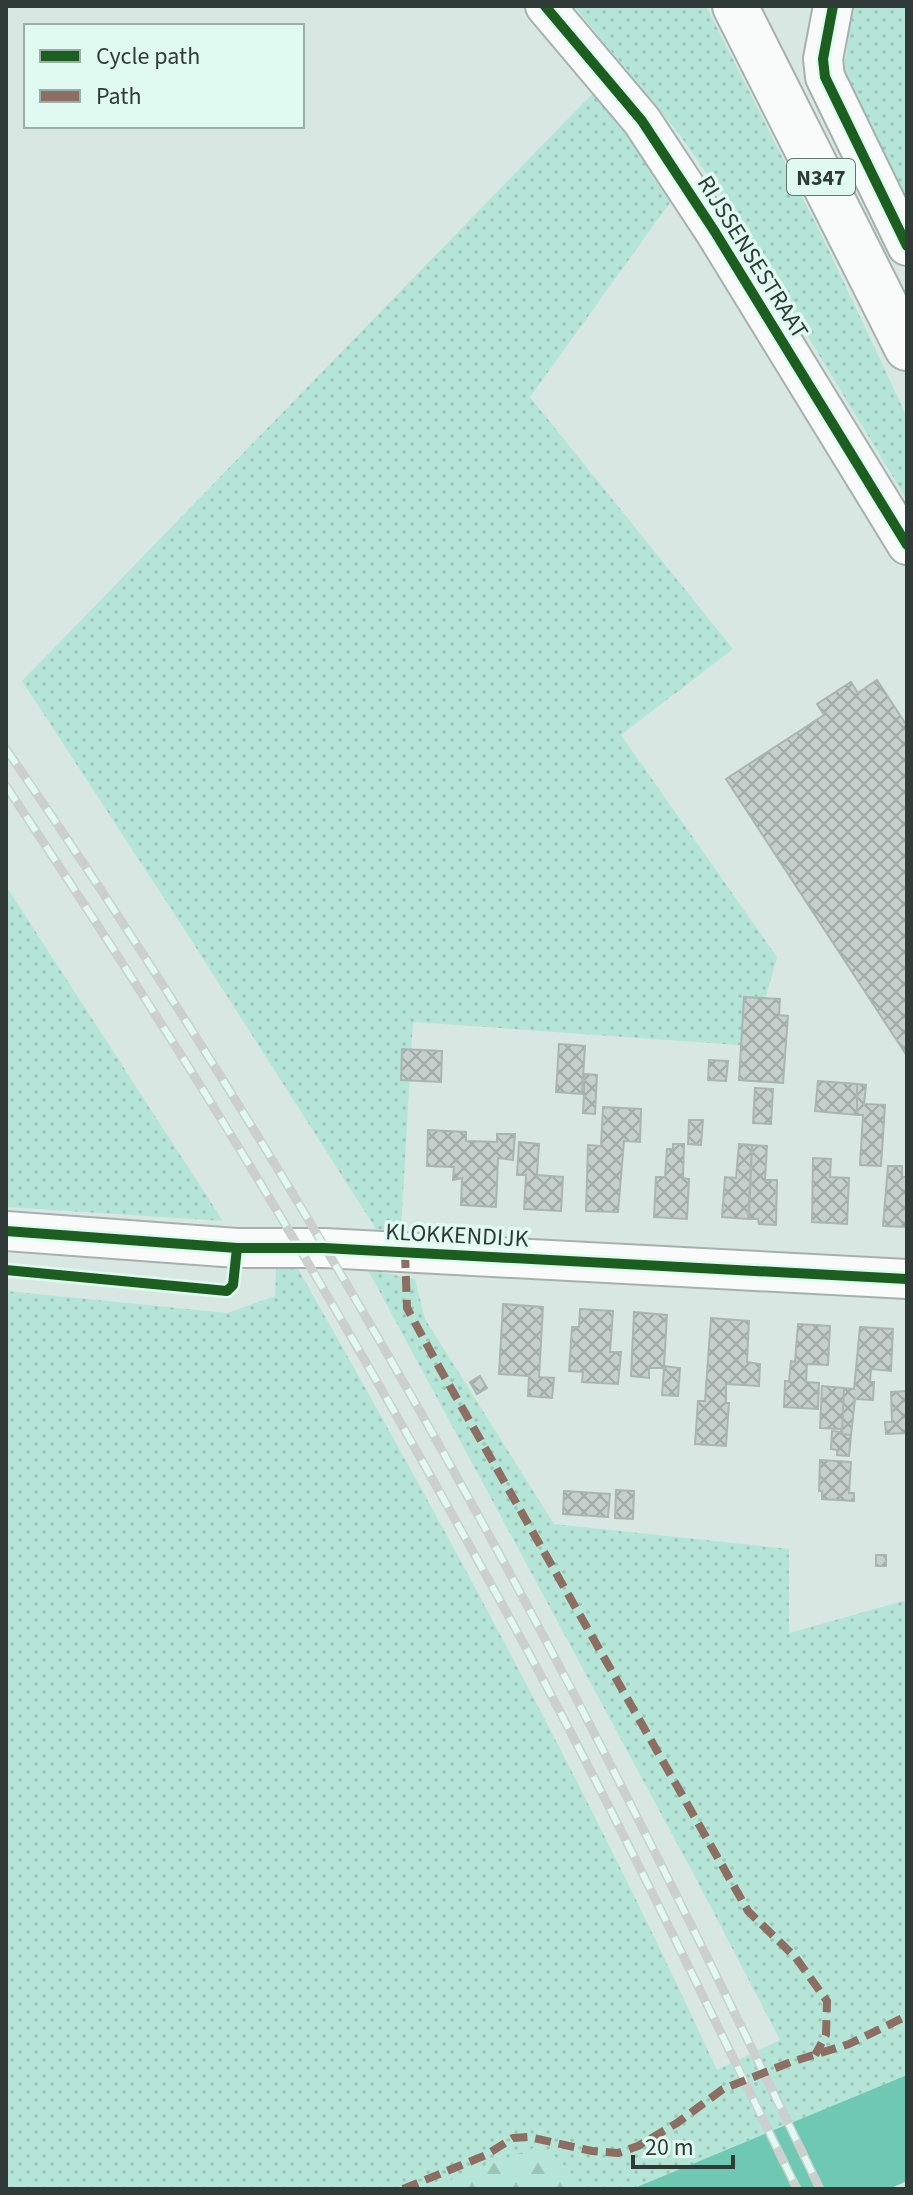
<svg xmlns="http://www.w3.org/2000/svg" width="913" height="2195" font-family="'Source Sans 3',sans-serif">
  <style>
    .grass { fill: url(#grass-dots) }
    .forest { fill: url(#forest-firs) }
    .water { fill: #6fc8b1 }
    .building { fill: url(#building-cross-hatch); stroke: #aab5b1; stroke-width: 2 }
    .lines { fill: none; stroke-linecap: round; stroke-linejoin: round }
    .street-casing { stroke: #a6b1ad; stroke-width: 42 }
    .primary-casing { stroke: #a6b1ad; stroke-width: 48 }
    .street { stroke: #f9fbfb; stroke-width: 38 }
    .primary { stroke: #f9fbfb; stroke-width: 44 }
    .rail-casing { stroke: #cbcfce; stroke-width: 9 }
    .rail { stroke: #e0faf1; stroke-width: 6; stroke-dasharray: 18; stroke-linecap: butt }
    .quiet { stroke: #8d6e63; stroke-width: 8; stroke-dasharray: 16 8; stroke-linecap: butt }
    .cycleway-casing { stroke: #e0faf1; stroke-width: 15 }
    .cycleway { stroke: #1b5e20; stroke-width: 10 }
    .labels { text-anchor: middle; stroke-width: 7; stroke-linejoin: round; paint-order: stroke }
    .shield { fill: #e0faf1; stroke: #65746f; stroke-width: 2 }
    .shield-label { font-size: 22px; font-weight: bold; fill: #303b37 }
    .street-label { font-size: 24px; fill: #303b37; stroke: #e0faf1 }
  </style>
  <defs>
    <pattern id="grass-dots" width="8" height="8" patternUnits="userSpaceOnUse" patternTransform="scale(2)"><rect width="8" height="8" fill="#b5e5d6"/><path d="M2 2h.1M6 6h.1" fill="none" stroke="#9cc5b8" stroke-width="1.8" stroke-linecap="round"/></pattern>
    <pattern id="forest-firs" width="22" height="20" patternUnits="userSpaceOnUse" patternTransform="scale(2)"><rect width="22" height="20" fill="#b5e5d6"/><path d="M5 1l3.5 6h-7zM16 11l3.5 6h-7z" fill="#9cc5b8"/></pattern>
    <pattern id="building-cross-hatch" width="8" height="8" patternUnits="userSpaceOnUse" patternTransform="scale(2)"><rect width="8" height="8" fill="#c5d0cd"/><path d="M0 0l8 8M0 8l8-8" fill="none" stroke="#a0aaa7"/></pattern>
  </defs>
  <rect width="100%" height="100%" fill="#d9e7e2"/>
  <path class="grass" d="M574,6H706L824,240L907,417V500L727,203L680,135Z
    M853,6H907V206L844,69Z
    M592,94L653,167L674,197L530,397L733,649L621,735L777,957L752,1046L413,1022L401,1230L376,1229L179,921L22,681Z
    M6,886L223,1221L6,1207Z
    M276,1268L298,1269C447,1530 591,1796 717,2070L780,2040L693,1873L368,1270L415,1279L425,1319L554,1524L789,1549V1633L907,1600V2075L632,2189H574L562,2162L427,2189H6V1291L228,1313L275,1296Z"/>
  <path class="forest" d="M541,2145L562,2162L574,2189H427Z"/>
  <path class="water" d="M907,2075V2181L889,2189H632Z"/>
  <path class="building" d="M877,680L907,726V1056L726,779L824,715L817,704L851,682L858,693Z
    M744,997L780,999L779,1015L788,1016L783,1083L739,1080Z
    M559,1044L585,1046L582,1094L556,1092Z
    M402,1049L442,1051L441,1082L401,1080Z
    M709,1060L728,1061L726,1081L708,1080Z
    M585,1074L597,1075L595,1114L583,1113Z
    M818,1081L857,1084V1115L815,1111Z
    M857,1084L866,1085L864,1104L885,1105L881,1166L860,1165L863,1115H857Z
    M755,1088L773,1089L771,1124L753,1123Z
    M603,1107L641,1109L640,1142L624,1141L618,1212L586,1211L588,1145L601,1146Z
    M689,1120H703L701,1145L688,1144Z
    M428,1130L466,1132V1141L497,1142V1134H515L513,1160L498,1158L496,1207L461,1205L462,1178L453,1180L454,1167L427,1166Z
    M519,1142L539,1144L537,1175L563,1177L561,1211L524,1209L526,1175H517Z
    M673,1144H684L683,1178L689,1179L687,1219L654,1217L656,1177H665L667,1149H673Z
    M739,1144L752,1145L748,1219L722,1217L725,1177L736,1178Z
    M752,1145L767,1146L765,1180H777L776,1225L759,1224L758,1219H749Z
    M813,1158L831,1159L830,1177L849,1178L847,1224L812,1222Z
    M888,1166H902V1177H907V1227L883,1226Z
    M503,1304L543,1307L539,1377L554,1378L552,1398L528,1396L529,1376L499,1374Z
    M580,1309L613,1311L610,1352H621L618,1384L582,1382L583,1372L569,1371L572,1327H579Z
    M634,1312L667,1315L664,1366L680,1368L678,1396L662,1395L664,1368H649V1378L631,1376Z
    M711,1318L749,1321L747,1362L760,1364L759,1386L726,1384V1403H729L726,1446L695,1444L698,1401H705Z
    M798,1324L830,1326L828,1365L807,1364L806,1382L819,1383L818,1409L784,1407L785,1381H789L791,1361L795,1362Z
    M860,1327L893,1329L891,1371L871,1369L870,1382H874L873,1400L855,1399L851,1435L842,1434L844,1388L854,1389Z
    M480,1376L487,1388L477,1394L470,1382Z
    M822,1386L844,1388L842,1434L851,1435L849,1456L837,1455V1450L831,1449L832,1431L841,1432V1429L820,1428Z
    M907,1391V1433L886,1434L885,1422H892L891,1392Z
    M820,1460L851,1462L849,1493H854V1501L822,1499V1491H819Z
    M616,1490L634,1491L633,1519L615,1518Z
    M564,1491L610,1494L608,1517L563,1514Z
    M876,1555H886V1566H876Z"/>
  <g class="lines">
    <g class="street-casing">
      <path id="street" d="M545,6L642,121L715,232L907,545
        M833,6L823,59L825,77L907,246
        M6,1231L237,1248H324L907,1279"/>
    </g>
    <g class="primary-casing">
      <path id="primary" d="M735,6L907,348"/>
    </g>
    <use href="#street" class="street"/>
    <use href="#primary" class="primary"/>
    <g class="rail-casing">
      <path id="rail" d="M6,749C196,1025 371,1314 529,1609C631,1800 726,1994 820,2189
        M6,786C81,899 155,1012 226,1127C331,1297 429,1471 525,1646C621,1824 708,2007 797,2189"/>
    </g>
    <use href="#rail" class="rail"/>
    <path class="quiet" d="M405,1252L407,1308L439,1367L748,1911L796,1958L827,2001L826,2035L815,2055
      M403,2189L486,2155L513,2138L529,2137L592,2151L618,2153L638,2146L677,2123L723,2089L791,2062L849,2044L907,2016"/>
    <g class="cycleway-casing">
      <path id="cycleway" d="M545,6L642,121L715,232L907,545
        M833,6L823,59L825,77L907,246
        M6,1231L237,1248H324L907,1279
        M6,1270L227,1291L233,1285L237,1248"/>
    </g>
    <use href="#cycleway" class="cycleway"/>
  </g>
  <g class="labels">
    <rect class="shield" x="787" y="159" width="68" height="36" rx="6"/>
    <g class="shield-label">
      <text x="821" y="185">N347</text>
    </g>
    <g class="street-label">
      <text transform="translate(753 257) rotate(58)" y="8">RIJSSENSESTRAAT</text>
      <text transform="translate(457 1235) rotate(3)" y="8">KLOKKENDIJK</text>
    </g>
  </g>
  <rect width="913" height="2195" fill="none" stroke="#303b37" stroke-width="16"/>
  <rect x="24" y="24" width="280" height="104" fill="#e0faf1" stroke="#9aaea7" stroke-width="2"/>
  <rect x="40" y="50" width="40" height="12" fill="#1b5e20" stroke="#9aaea7" stroke-width="2"/>
  <text x="96" y="64" font-size="24" fill="#303b37">Cycle path</text>
  <rect x="40" y="90" width="40" height="12" fill="#8d6e63" stroke="#9aaea7" stroke-width="2"/>
  <text x="96" y="104" font-size="24" fill="#303b37">Path</text>
  <path d="M633 2155v12h100v-12" fill="none" stroke="#303b37" stroke-width="4"/>
  <text x="645" y="2155" font-size="24" fill="#303b37" stroke="#e0faf1" stroke-width="6" paint-order="stroke">20 m</text>
</svg>
